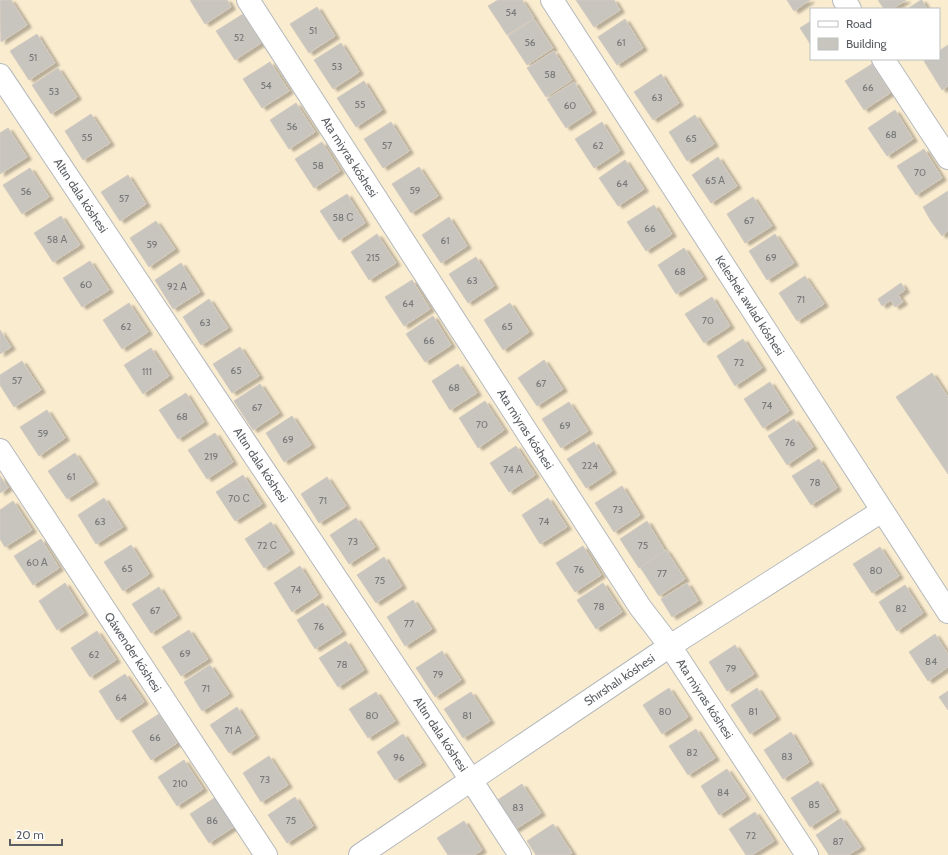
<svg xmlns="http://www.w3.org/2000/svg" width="948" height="855" font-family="Cabin,sans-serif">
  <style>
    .sand { fill: #faeccf; fill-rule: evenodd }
    .building { fill: #c8c4be; stroke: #d2cac0; filter: url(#shadow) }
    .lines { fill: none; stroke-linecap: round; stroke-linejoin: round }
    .minor-casing { stroke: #b4b8bc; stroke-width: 24 }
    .minor { stroke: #fff; stroke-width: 22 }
    .labels { text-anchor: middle; stroke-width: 4; stroke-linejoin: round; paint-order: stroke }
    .number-label { font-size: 10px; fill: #767879 }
    .street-label { font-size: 12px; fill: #5a5e62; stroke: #fff }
  </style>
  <defs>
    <filter id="shadow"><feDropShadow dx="4.5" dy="2.5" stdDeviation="1" flood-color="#0004"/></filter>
  </defs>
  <rect width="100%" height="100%" fill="#ede9e1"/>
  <path class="sand" d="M0,0H948V855H0ZM811,9H939V59H811Z"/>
  <path class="building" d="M2,0H11L27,25L1,42L0,1Z
    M190,0H227L231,7L205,24Z
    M498,0H522L534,18L507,35L488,6Z
    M576,0H614L620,10L594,27Z
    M787,0H810L794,11Z
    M878,0H906L892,9H884Z
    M922,0L927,9H907L921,0Z
    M317,7L335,36L309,53L290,24Z
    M243,14L261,43L235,60L216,31Z
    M534,19L553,48L527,65L508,36Z
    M625,19L643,48L617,65L598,37Z
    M811,21V45L800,28Z
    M37,34L55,63L29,80L10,51Z
    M341,43L359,72L333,89L314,60Z
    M948,45V86L942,90L924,61L927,59H939V51Z
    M554,51L572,80L546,97L527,68Z
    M270,62L289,91L262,108L243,79Z
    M872,64L890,93L864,110L845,81Z
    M58,68L77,97L51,114L32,85Z
    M661,74L679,103L653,120L634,92Z
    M364,81L382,110L356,127L337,98Z
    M574,82L592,111L566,128L547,99Z
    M296,103L315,132L289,149L270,120Z
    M895,110L913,139L887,156L868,128Z
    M91,114L110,143L83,160L65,131Z
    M695,115L714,144L687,161L669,132Z
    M391,122L409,151L383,168L364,139Z
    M602,122L620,151L594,168L575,139Z
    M8,128L27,157L0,174V133Z
    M322,142L340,171L314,188L295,159Z
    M924,149L942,178L916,195L897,166Z
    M718,157L737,186L711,203L692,175Z
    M625,160L644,189L618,206L599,178Z
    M419,167L438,196L411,213L392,184Z
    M30,168L49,197L22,214L3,185Z
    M128,175L146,204L120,221L101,192Z
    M948,191V231L942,236L931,221L923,207Z
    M347,194L365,223L339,240L320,211Z
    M753,197L772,226L745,243L727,214Z
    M654,205L672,234L646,251L627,222Z
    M61,216L80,245L53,262L34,233Z
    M449,217L467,246L441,263L422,235Z
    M156,221L175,249L149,267L130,238Z
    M377,234L396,263L369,280L351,252Z
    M775,234L794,263L767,280L749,251Z
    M684,248L703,277L676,294L658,265Z
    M476,257L494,286L468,303L449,274Z
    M90,261L109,290L82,307L63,278Z
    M181,263L200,292L173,309L155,280Z
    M805,276L824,304L797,321L779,293Z
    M412,280L430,309L404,326L385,297Z
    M901,283L905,290L898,295L903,302L895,307L891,300L882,306L878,299Z
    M712,297L730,326L704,343L685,314Z
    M209,299L228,328L201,345L183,317Z
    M129,303L148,332L122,349L103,320Z
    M510,303L529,332L503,350L484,320Z
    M433,316L451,345L425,362L406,334Z
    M0,330L11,347L0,354Z
    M743,339L762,368L735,386L717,356Z
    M240,347L259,376L232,393L213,364Z
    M151,348L169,376L143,394L124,365Z
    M544,360L563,389L537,406L518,378Z
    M22,361L41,390L14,407L0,385V375Z
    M458,364L477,393L450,410L432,381Z
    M932,373L948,397V474L896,397Z
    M770,382L789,411L763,428L744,399Z
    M260,384L279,413L253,430L234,401Z
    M186,393L204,422L178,439L159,410Z
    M485,401L504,430L478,448L459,418Z
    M569,402L588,431L561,448L542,419Z
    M47,410L65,438L39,456L20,427Z
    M292,416L311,445L284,462L266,433Z
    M794,419L813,447L787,465L768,436Z
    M215,433L233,462L207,479L188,450Z
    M594,442L612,471L586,488L567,459Z
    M516,446L535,475L509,492L490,463Z
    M75,453L94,482L67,499L48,471Z
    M819,459L837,488L811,505L792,476Z
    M243,475L262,504L235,521L216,492Z
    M0,476L8,488L0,493Z
    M327,477L346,506L319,523L301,494Z
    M622,486L640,515L614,532L595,503Z
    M104,498L123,527L96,544L78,515Z
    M548,498L567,527L540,544L522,515Z
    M13,501L32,530L5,547L0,539V510Z
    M356,518L375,547L349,564L330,535Z
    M647,521L665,551L639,568L620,539Z
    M271,522L290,551L264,568L245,539Z
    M41,539L59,568L33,585L14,556Z
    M131,545L149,574L123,591L104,562Z
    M583,546L601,575L575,592L556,563Z
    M880,547L899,576L872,593L853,564Z
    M666,550L685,579L659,596L640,567Z
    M384,557L402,586L376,603L357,575Z
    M300,566L318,595L292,612L274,583Z
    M65,583L84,613L57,630L39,601Z
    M603,583L622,612L596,629L577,600Z
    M687,583L698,601L672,617L661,599Z
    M905,585L923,613L897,631L879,602Z
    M159,587L177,616L151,633L132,604Z
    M413,600L432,629L405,646L387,617Z
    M323,603L342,632L315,649L297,620Z
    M189,630L208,659L181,676L162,647Z
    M97,631L116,660L90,677L71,648Z
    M935,634L948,654V667L928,681L909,652Z
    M346,641L364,670L338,687L319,658Z
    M735,645L754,674L727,691L709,662Z
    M442,651L461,680L435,697L416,668Z
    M210,665L229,694L202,711L184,682Z
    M125,674L144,702L117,720L99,691Z
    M669,688L688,717L662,734L643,705Z
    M757,688L776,717L750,734L731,705Z
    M948,691V710L939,697Z
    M376,692L395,721L368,738L349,709Z
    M471,692L490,721L463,738L444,709Z
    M237,707L255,736L229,753L210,725Z
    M159,714L177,743L151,760L132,731Z
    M696,729L715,758L688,775L669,746Z
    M791,732L809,762L783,779L764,750Z
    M403,734L422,763L395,780L377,752Z
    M269,756L288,785L261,802L243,773Z
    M184,760L203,789L177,806L158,777Z
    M727,769L746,797L719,815L701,786Z
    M818,781L836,810L810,827L791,798Z
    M522,784L541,813L514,830L496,801Z
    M216,797L235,826L209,843L190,814Z
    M295,797L313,826L287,843L268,815Z
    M755,812L774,841L752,855H746L729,829Z
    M841,818L861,847L848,855H829L816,835Z
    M464,821L482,850L474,855H448L437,838Z
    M553,824L572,853L568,855H536L527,841Z"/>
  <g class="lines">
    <g class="minor-casing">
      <g id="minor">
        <path id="s1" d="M248,0L640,607L670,646L807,855"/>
        <path id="s2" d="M552,0L948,612"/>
        <path d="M844,0L850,9"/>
        <path d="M883,59L948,158"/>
        <path id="s3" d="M0,75L471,780L520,855"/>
        <path id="s4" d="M0,450L266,855"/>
        <path id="s5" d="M360,855L670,646L882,511"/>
      </g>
    </g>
    <use href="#minor" class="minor"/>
  </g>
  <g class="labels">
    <g class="number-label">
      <text x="511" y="16">54</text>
      <text x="313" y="34">51</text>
      <text x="239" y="41">52</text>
      <text x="530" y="46">56</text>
      <text x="621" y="46">61</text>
      <text x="33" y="61">51</text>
      <text x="337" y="70">53</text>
      <text x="550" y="78">58</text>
      <text x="266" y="89">54</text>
      <text x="868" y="91">66</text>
      <text x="54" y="95">53</text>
      <text x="657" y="101">63</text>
      <text x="360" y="108">55</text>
      <text x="570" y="109">60</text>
      <text x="292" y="130">56</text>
      <text x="891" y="138">68</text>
      <text x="87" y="141">55</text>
      <text x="691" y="142">65</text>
      <text x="387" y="149">57</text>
      <text x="598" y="149">62</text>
      <text x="318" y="169">58</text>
      <text x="920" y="176">70</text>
      <text x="715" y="184">65 А</text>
      <text x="622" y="187">64</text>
      <text x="415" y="194">59</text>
      <text x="26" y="195">56</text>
      <text x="124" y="202">57</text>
      <text x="343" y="221">58 С</text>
      <text x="749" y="224">67</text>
      <text x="650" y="232">66</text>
      <text x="57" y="243">58 А</text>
      <text x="445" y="244">61</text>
      <text x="152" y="248">59</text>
      <text x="373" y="261">215</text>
      <text x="771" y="261">69</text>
      <text x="680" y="275">68</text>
      <text x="472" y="284">63</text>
      <text x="86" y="288">60</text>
      <text x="177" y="290">92 А</text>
      <text x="801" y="303">71</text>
      <text x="408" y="307">64</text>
      <text x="708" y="324">70</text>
      <text x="205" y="326">63</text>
      <text x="126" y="330">62</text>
      <text x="507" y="330">65</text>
      <text x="429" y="344">66</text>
      <text x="739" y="366">72</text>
      <text x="236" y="374">65</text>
      <text x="147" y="375">111</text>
      <text x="17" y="384">57</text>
      <text x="541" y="387">67</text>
      <text x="454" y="391">68</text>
      <text x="767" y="409">74</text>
      <text x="257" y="411">67</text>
      <text x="182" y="420">68</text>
      <text x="482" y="428">70</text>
      <text x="565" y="429">69</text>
      <text x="43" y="437">59</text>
      <text x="288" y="443">69</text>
      <text x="790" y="446">76</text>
      <text x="211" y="460">219</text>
      <text x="590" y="469">224</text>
      <text x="513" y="473">74 А</text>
      <text x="71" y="480">61</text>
      <text x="815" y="486">78</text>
      <text x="239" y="502">70 С</text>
      <text x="323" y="504">71</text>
      <text x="618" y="513">73</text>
      <text x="100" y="525">63</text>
      <text x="544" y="525">74</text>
      <text x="353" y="545">73</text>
      <text x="267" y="549">72 С</text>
      <text x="643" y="549">75</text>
      <text x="37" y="566">60 А</text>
      <text x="127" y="572">65</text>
      <text x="579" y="573">76</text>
      <text x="876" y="574">80</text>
      <text x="662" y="577">77</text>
      <text x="380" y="584">75</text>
      <text x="296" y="593">74</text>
      <text x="599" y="610">78</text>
      <text x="901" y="612">82</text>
      <text x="155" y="614">67</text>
      <text x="409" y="627">77</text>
      <text x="319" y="630">76</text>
      <text x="185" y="657">69</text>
      <text x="94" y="658">62</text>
      <text x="931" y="665">84</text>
      <text x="342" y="668">78</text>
      <text x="731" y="672">79</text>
      <text x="438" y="678">79</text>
      <text x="206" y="692">71</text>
      <text x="121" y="701">64</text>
      <text x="665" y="715">80</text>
      <text x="753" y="715">81</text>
      <text x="372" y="719">80</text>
      <text x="467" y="719">81</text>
      <text x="233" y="734">71 А</text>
      <text x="155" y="741">66</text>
      <text x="692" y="756">82</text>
      <text x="787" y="760">83</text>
      <text x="399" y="761">96</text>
      <text x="265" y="783">73</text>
      <text x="180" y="787">210</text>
      <text x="723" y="796">84</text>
      <text x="814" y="808">85</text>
      <text x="518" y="811">83</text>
      <text x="212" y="824">86</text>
      <text x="291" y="824">75</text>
      <text x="751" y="839">72</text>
      <text x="838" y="845">87</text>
    </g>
    <g class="street-label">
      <text dy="4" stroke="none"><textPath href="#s1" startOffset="187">Ata miyras kóshesi</textPath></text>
      <text dy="4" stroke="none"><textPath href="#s3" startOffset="145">Altın dala kóshesi</textPath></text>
      <text dy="4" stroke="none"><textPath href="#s2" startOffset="364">Keleshek awlad kóshesi</textPath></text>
      <text dy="4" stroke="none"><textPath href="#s1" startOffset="511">Ata miyras kóshesi</textPath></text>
      <text dy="4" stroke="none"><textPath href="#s3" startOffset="469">Altın dala kóshesi</textPath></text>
      <text dy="4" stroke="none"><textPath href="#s4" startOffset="242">Qáwender kóshesi</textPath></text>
      <text dy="4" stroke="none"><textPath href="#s5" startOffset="313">Shırshalı kóshesi</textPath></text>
      <text dy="4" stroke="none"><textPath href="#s1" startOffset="835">Ata miyras kóshesi</textPath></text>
      <text dy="4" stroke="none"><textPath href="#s3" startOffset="793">Altın dala kóshesi</textPath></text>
    </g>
  </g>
  <rect x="810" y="8" width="130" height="52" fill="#ffffff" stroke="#bdbfc0"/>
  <rect x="818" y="21" width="20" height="6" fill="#ffffff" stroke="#bdbfc0"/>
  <text x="846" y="28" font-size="12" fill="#5a5e62">Road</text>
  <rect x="818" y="38" width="20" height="12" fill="#c8c4be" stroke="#bdbfc0"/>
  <text x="846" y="48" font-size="12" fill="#5a5e62">Building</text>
  <path d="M10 839v6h52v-6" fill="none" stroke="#5a5e62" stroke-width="2"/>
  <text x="16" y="839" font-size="12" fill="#5a5e62" stroke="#ffffff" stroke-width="3" paint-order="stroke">20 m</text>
</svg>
